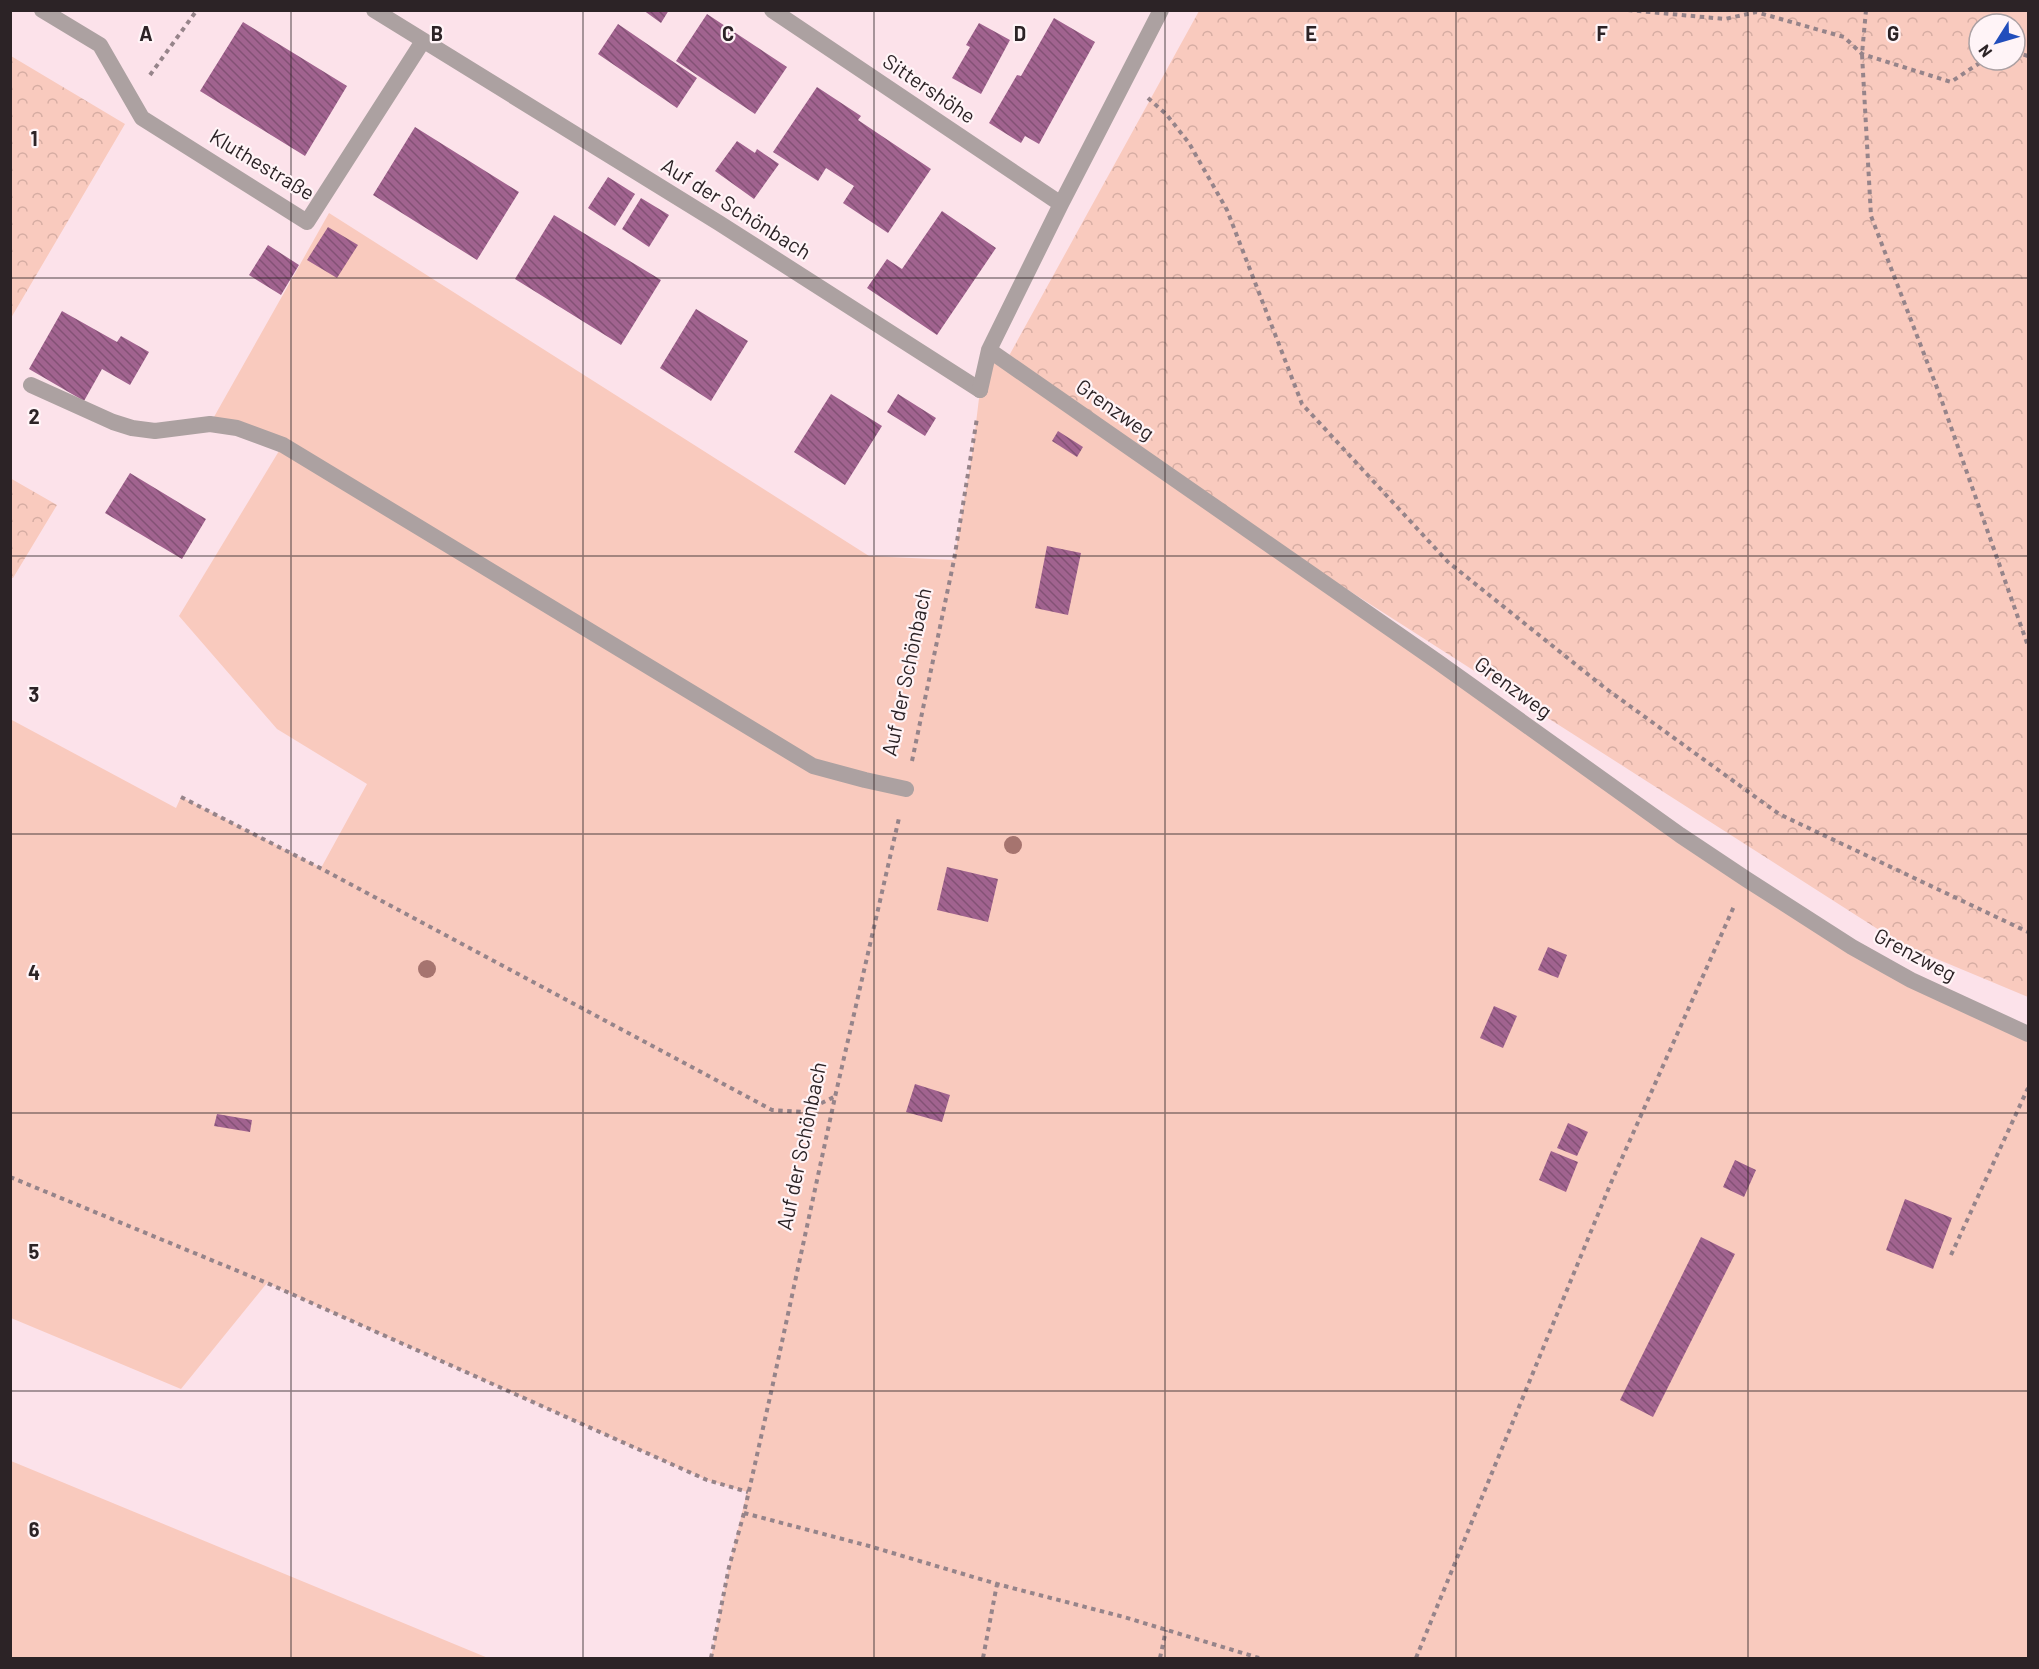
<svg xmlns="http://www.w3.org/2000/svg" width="2039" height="1669" font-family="Barlow,sans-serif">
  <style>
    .green { fill: #f9cabe }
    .forest { fill: url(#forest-crowns); fill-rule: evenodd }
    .building { fill: url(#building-back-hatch) }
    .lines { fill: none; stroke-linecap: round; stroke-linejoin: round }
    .path { stroke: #96848a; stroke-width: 4; stroke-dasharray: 4.5 4.5; stroke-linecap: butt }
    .service { stroke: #aca1a1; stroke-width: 16 }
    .minor { stroke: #aca1a1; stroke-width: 16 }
    .tree { fill: #a6746f }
    .grid { fill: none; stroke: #2c2326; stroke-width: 1.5; stroke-opacity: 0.55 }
    .labels { text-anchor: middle; stroke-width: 4.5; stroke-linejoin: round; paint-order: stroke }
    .street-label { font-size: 21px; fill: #2c2326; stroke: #fff4f7 }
    .grid-label { font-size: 20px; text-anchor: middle; font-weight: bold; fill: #2c2326; stroke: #fff4f7; stroke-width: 4.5; stroke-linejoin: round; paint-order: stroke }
  </style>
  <defs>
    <pattern id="forest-crowns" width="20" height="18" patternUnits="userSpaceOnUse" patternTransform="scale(1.5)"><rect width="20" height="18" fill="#f9cabe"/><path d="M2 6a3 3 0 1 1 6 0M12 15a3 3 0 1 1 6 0" fill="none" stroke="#d6ada3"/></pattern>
    <pattern id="building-back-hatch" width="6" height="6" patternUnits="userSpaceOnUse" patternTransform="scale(1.5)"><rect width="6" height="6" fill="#a1638f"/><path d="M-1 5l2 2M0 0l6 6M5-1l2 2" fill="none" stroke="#835175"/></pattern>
  </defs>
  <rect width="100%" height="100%" fill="#fce2ea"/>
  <path class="green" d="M329,213L869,556L954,560L973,448L980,390L989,350L1796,910L2028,1034V1658H711L729,1567L747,1492L707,1480L267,1283L181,1389L11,1318L10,719L176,808L181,797L321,868L367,784L277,729L179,616L282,446L210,424Z
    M11,1461L488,1658H11Z"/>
  <path class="forest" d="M1199,11H2028V997L1901,944L1173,478L1005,363ZM1979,24H2015V60H1979Z
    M11,56L125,124L11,318Z
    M10,478L57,505L13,578L10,577Z"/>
  <path class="building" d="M643,10H669L661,23Z
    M707,14L787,67L755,114L676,61Z
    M1054,18L1095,42L1039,144L1025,136L1021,143L989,123L1017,75L1021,76Z
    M243,22L347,86L305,156L200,91Z
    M979,23L1010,40L981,94L952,78L970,47L966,45Z
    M618,24L697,78L677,108L598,54Z
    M817,87L861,116L858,120L931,169L888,233L843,203L854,186L826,168L818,181L773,152Z
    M415,127L519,192L477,260L373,195Z
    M737,141L755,153L757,149L779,164L754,199L715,171Z
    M608,177L635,194L615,226L588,208Z
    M641,198L669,215L649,247L622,229Z
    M942,211L996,248L937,335L867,288L887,259L902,269Z
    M554,215L661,280L621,345L515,279Z
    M328,227L358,245L337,278L307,260Z
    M268,245L299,265L281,295L249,275Z
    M696,309L748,341L711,401L660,368Z
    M62,311L117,342L121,336L149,352L130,385L102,369L84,401L29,369Z
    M831,394L882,426L845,485L794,452Z
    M898,394L936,418L925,436L887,412Z
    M1058,431L1083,447L1077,457L1052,441Z
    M130,473L206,519L182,559L105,513Z
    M1047,546L1081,553L1068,615L1035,608Z
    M947,867L998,879L988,922L937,910Z
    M1548,947L1567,955L1558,978L1538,970Z
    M1494,1006L1517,1016L1503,1048L1480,1038Z
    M915,1084L950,1095L942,1122L906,1112Z
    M217,1114L252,1120L250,1132L214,1126Z
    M1568,1123L1588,1132L1577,1156L1557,1148Z
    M1551,1151L1578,1162L1566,1192L1539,1180Z
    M1735,1160L1756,1170L1744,1197L1723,1187Z
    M1905,1199L1952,1218L1933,1269L1886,1250Z
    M1701,1237L1735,1254L1653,1417L1620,1400Z"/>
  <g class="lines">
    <path class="path" d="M1628,10L1725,19L1756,12L1844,37L1862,54L1951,82L1984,60
      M1866,10L1862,54L1871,216L1939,393L2028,646
      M2015,52L2028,56
      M150,75L197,10
      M1148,98L1166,114L1189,143L1227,210L1302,404L1448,562L1605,688L1779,814L2028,932
      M912,761L954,560L977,418
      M181,797L322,869L772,1110L803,1112L834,1097
      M10,1177L267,1283L707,1480L748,1492
      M1951,1255L2028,1088
      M744,1513L869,1546L997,1584L1124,1617L1259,1658
      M711,1658L729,1567L744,1513L772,1388L835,1097L899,818
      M983,1658L997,1584
      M1160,1658L1166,1630
      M1416,1658L1610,1185L1735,904"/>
    <path class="service" d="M42,10L100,45L142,118L307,222L423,41
      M374,10L719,223L980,390
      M31,385L113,422L132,428L155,431L210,424L237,428L283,445L813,766L865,780L906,789"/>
    <path class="minor" d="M772,10L1061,204
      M989,350L1438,662L1680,835L1746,879L1852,947L1911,980L2028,1034
      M980,390L989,350L1061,204L1161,10"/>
  </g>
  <g class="tree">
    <circle cx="1013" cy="845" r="9"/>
    <circle cx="427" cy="969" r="9"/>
  </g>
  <path class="grid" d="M291,10V1658M583,10V1658M874,10V1658M1165,10V1658M1456,10V1658M1748,10V1658M10,278H2028M10,556H2028M10,834H2028M10,1113H2028M10,1391H2028"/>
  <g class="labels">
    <g class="street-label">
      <text transform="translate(929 89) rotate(34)" y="7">Sittershöhe</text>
      <text transform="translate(262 165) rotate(31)" y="7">Kluthestraße</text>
      <text transform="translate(736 209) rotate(32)" y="7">Auf der Schönbach</text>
      <text transform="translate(1115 410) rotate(35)" y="7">Grenzweg</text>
      <text transform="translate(907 672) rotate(-78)" y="7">Auf der Schönbach</text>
      <text transform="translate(1513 688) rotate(36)" y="7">Grenzweg</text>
      <text transform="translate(1915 955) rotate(28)" y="7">Grenzweg</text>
      <text transform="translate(802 1146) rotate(-78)" y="7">Auf der Schönbach</text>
    </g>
  </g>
  <g class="grid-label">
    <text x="146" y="41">A</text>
    <text x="437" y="41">B</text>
    <text x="728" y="41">C</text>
    <text x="1020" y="41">D</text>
    <text x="1311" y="41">E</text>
    <text x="1602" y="41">F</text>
    <text x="1893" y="41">G</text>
    <text x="34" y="146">1</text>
    <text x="34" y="424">2</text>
    <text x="34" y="702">3</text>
    <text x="34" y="980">4</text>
    <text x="34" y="1259">5</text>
    <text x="34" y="1537">6</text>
  </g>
  <rect width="2039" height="1669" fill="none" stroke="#2c2326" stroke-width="24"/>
  <g transform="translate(1997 42) rotate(233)"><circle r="28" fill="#fff4f7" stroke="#aba0a3" stroke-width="1.5"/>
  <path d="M0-4.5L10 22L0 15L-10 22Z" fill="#224ebc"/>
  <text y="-9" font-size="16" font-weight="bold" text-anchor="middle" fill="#2c2326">N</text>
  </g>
</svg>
